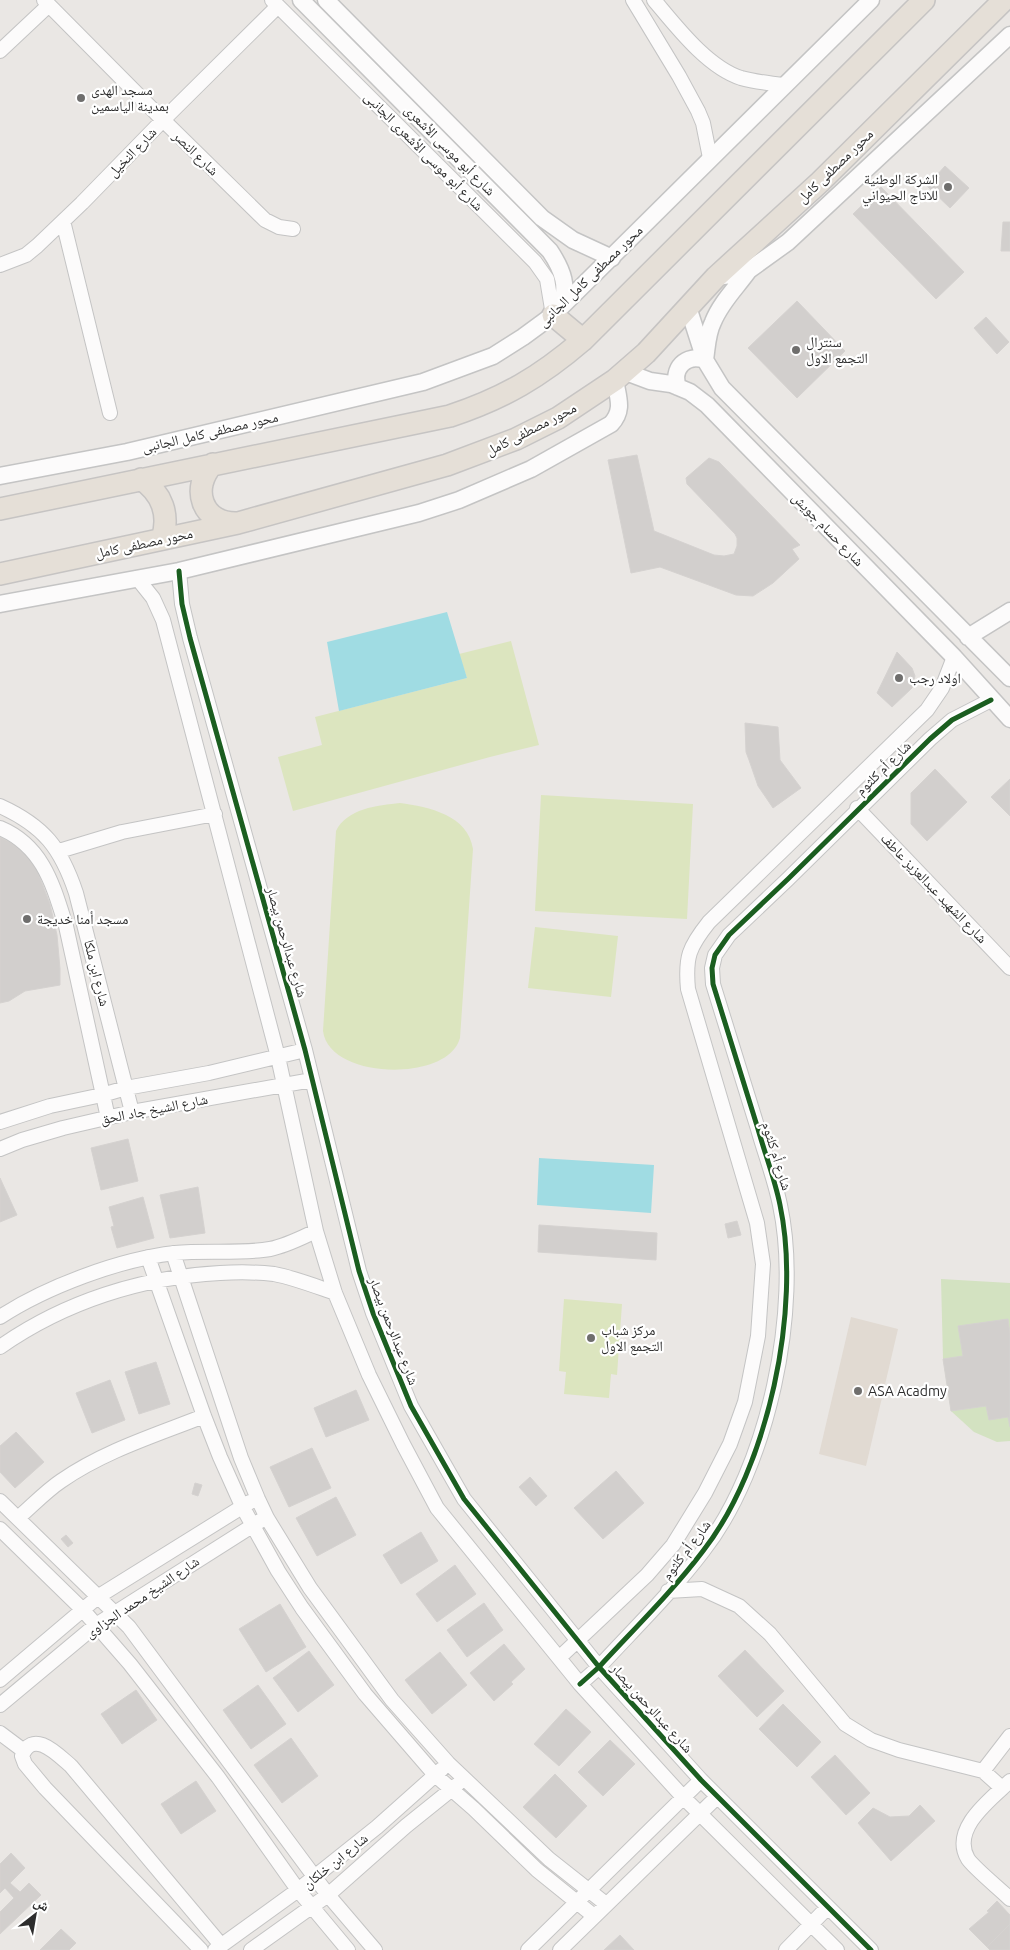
<svg xmlns="http://www.w3.org/2000/svg" width="1010" height="1950" font-family="Ubuntu,'Noto Naskh Arabic',sans-serif">
  <style>
    .education { fill: #e1dad2 }
    .green { fill: #d3e2c1 }
    .pitch { fill: #dce5bf }
    .water { fill: #a0dce3 }
    .building { fill: #d2cfcd; stroke: #d5d2d0 }
    .lines { fill: none; stroke-linecap: round; stroke-linejoin: round }
    .minor-casing { stroke: #c4c4c4; stroke-width: 16 }
    .tertiary-casing { stroke: #c4c4c4; stroke-width: 19 }
    .primary-casing { stroke: #c6c4c3; stroke-width: 24 }
    .minor { stroke: #fcfbfb; stroke-width: 14 }
    .tertiary { stroke: #fcfbfb; stroke-width: 16 }
    .primary { stroke: #e5dfd7; stroke-width: 21 }
    .cycleway-casing { stroke: #fff; stroke-width: 8 }
    .cycleway { stroke: #1b5e20; stroke-width: 5 }
    .poi-dot { fill: #6f6e6d; stroke: #fff; stroke-width: 2 }
    .labels { text-anchor: middle; stroke-width: 4.5; stroke-linejoin: round; paint-order: stroke }
    .poi-label { font-size: 14px; fill: #2d2d2d; stroke: #fff; text-anchor: start }
    .street-label { font-size: 14px; fill: #2d2d2d; stroke: #fff }
  </style>
  <rect width="100%" height="100%" fill="#eae7e4"/>
  <path class="education" d="M851,1317L898,1329L866,1466L819,1454Z"/>
  <path class="green" d="M941,1279L1010,1283V1441L997,1442L974,1432L951,1411L943,1359Z"/>
  <path class="pitch" d="M511,641L539,745L490,757L293,811L278,757L322,745L315,717L467,678L459,654Z
    M541,795L693,804L687,919L535,911Z
    M400,803C429,807 468,815 473,849L460,1038C459,1041 457,1046 455,1048C431,1081 329,1077 323,1031L336,831C346,809 378,805 400,803Z
    M535,927L618,936L611,997L528,988Z
    M564,1299L622,1304L617,1375L611,1374L609,1398L564,1394L566,1372L559,1371Z"/>
  <path class="water" d="M447,612L467,678L339,711L327,642Z
    M539,1158L654,1165L651,1213L537,1205Z"/>
  <path class="building" d="M945,166L969,188L950,208L927,186Z
    M881,187L964,272L936,299L853,214Z
    M1003,222H1010V251H1001Z
    M797,301L845,351L797,398L748,348Z
    M986,317L1009,342L997,354L974,328Z
    M637,455L654,531L714,555L724,556L734,554L737,546V538L735,534L687,484L686,478L709,458L719,462L800,545L792,549L799,559L773,583L753,596L736,595L660,567L631,573L608,460Z
    M897,652L912,668L915,676L912,688L892,707L877,693Z
    M745,723L778,727L780,760L801,788L773,808L758,786L749,760L746,752Z
    M935,769L967,802L927,841L911,824V793Z
    M1010,779V816L991,797Z
    M0,837L24,849L37,870L50,904L57,935L60,969V985L25,991L9,1001L0,1003Z
    M128,1139L138,1181L101,1190L91,1148Z
    M0,1178L17,1215L0,1222Z
    M198,1187L205,1233L170,1238L160,1195Z
    M143,1197L154,1238L117,1248L111,1227L114,1226L109,1207Z
    M737,1221L741,1235L728,1238L725,1224Z
    M539,1225L657,1233L656,1260L538,1252Z
    M1008,1319L1010,1334V1427L1008,1417L989,1420L986,1406L951,1411L943,1359L963,1356L958,1326Z
    M156,1362L170,1404L139,1414L125,1372Z
    M110,1380L125,1420L92,1433L76,1393Z
    M356,1390L369,1420L326,1437L314,1408Z
    M16,1432L44,1462L15,1488L0,1472V1446Z
    M312,1448L331,1488L289,1507L270,1467Z
    M616,1471L644,1503L603,1539L574,1508Z
    M530,1477L547,1496L536,1506L519,1487Z
    M195,1483L202,1485L198,1496L192,1494Z
    M336,1497L356,1535L317,1556L296,1518Z
    M421,1532L438,1561L401,1584L383,1555Z
    M66,1535L73,1543L68,1547L61,1539Z
    M455,1565L476,1594L437,1622L416,1594Z
    M484,1603L503,1630L467,1657L447,1630Z
    M280,1604L306,1647L266,1672L239,1629Z
    M504,1644L525,1669L511,1682L513,1684L494,1701L470,1673Z
    M745,1650L784,1691L757,1717L718,1676Z
    M309,1651L334,1685L298,1712L273,1678Z
    M440,1652L467,1685L432,1714L405,1680Z
    M258,1685L286,1724L251,1749L223,1710Z
    M136,1690L157,1720L122,1744L101,1714Z
    M783,1704L821,1742L797,1767L759,1729Z
    M566,1709L591,1732L559,1766L534,1744Z
    M291,1738L318,1776L282,1803L254,1765Z
    M610,1740L635,1764L603,1796L578,1772Z
    M835,1755L870,1793L846,1815L811,1777Z
    M555,1774L587,1806L556,1838L523,1807Z
    M196,1781L216,1811L181,1834L161,1804Z
    M920,1805L935,1821L891,1861L858,1823L873,1808L890,1817L909,1816Z
    M11,1853L25,1868L10,1883L20,1892L29,1883L41,1895L0,1934V1912L14,1898L5,1888L0,1893V1864Z
    M997,1901L1010,1915V1924L987,1947L969,1929L989,1912L987,1911Z
    M1010,1924V1950H990L987,1947Z
    M61,1929L76,1943L69,1950H40Z
    M620,1935L634,1950H604Z"/>
  <g class="lines">
    <g class="minor-casing">
      <path id="minor" d="M44,0L163,120L265,220L279,227L293,229
        M272,0L535,262L547,279L553,315
        M633,0L679,76L698,111L703,123L710,158
        M654,0C676,26 707,67 741,78C755,82 769,83 783,85
        M0,51L49,5
        M63,221L110,413
        M0,265L26,255L37,246L82,203L163,120L278,6
        M179,571L182,604L190,638L305,1050L359,1271L373,1313L411,1406L464,1499L599,1667L701,1780L871,1950
        M137,578L153,598L163,620L278,1057L316,1231L335,1293L369,1375L403,1444L437,1508L580,1684L683,1797L837,1950
        M0,806C44,826 61,848 76,893L132,1112
        M857,808L1010,968
        M0,828C43,846 53,885 66,926L108,1118
        M59,851L122,832L215,814
        M0,1122L50,1106L102,1095L126,1088L209,1073L305,1050
        M0,1149L22,1140L63,1128L132,1112L312,1080
        M173,1253L241,1458L258,1499L267,1518L310,1588L392,1700L448,1763L549,1859L606,1904
        M148,1257L204,1416L220,1457L242,1506L278,1571L302,1608L365,1694L435,1775L474,1809L537,1870L594,1916
        M0,1317C46,1287 120,1259 175,1253C205,1250 242,1254 270,1249C286,1246 301,1238 316,1231
        M0,1347C64,1302 142,1277 220,1273C238,1272 256,1272 274,1274C295,1278 315,1286 335,1293
        M0,1501L129,1627L328,1895L375,1950
        M18,1518C32,1506 46,1491 61,1481C104,1451 156,1435 204,1416
        M0,1529L82,1609L130,1664L218,1777L298,1890L348,1950
        M668,1591L702,1589L739,1606L770,1634L845,1724L871,1740L899,1750L983,1771L1010,1736
        M560,1657L647,1575L673,1545L705,1493L730,1444L745,1402L758,1336L763,1264L757,1223L688,989C685,957 689,947 709,922L927,710L942,688L954,657
        M0,1680L99,1596L250,1502
        M580,1684L599,1667C634,1629 672,1592 703,1551C768,1468 802,1308 780,1205C775,1180 765,1154 758,1129C743,1081 728,1033 713,984L712,968L715,955L729,935L788,879L930,739L952,720L991,700
        M0,1705L96,1625L260,1521
        M0,1733L24,1751
        M983,1771L1002,1788
        M1010,1781C991,1799 950,1829 968,1859C975,1869 1000,1889 1010,1899
        M201,1950L45,1788L25,1764L22,1756C33,1728 58,1755 71,1766L221,1945
        M215,1950L298,1890L377,1827L442,1769
        M251,1950L328,1895L406,1826L457,1785
        M528,1950L701,1780
        M560,1950L717,1797
        M786,1950L828,1907"/>
    </g>
    <g class="tertiary-casing">
      <path id="tertiary" d="M301,0L550,251C562,269 571,289 558,309
        M326,0L542,218L573,240L612,258
        M716,277L745,273L788,242L1010,35
        M688,307L705,360L722,388L1010,678
        M626,372L650,381L671,384L690,392L707,405L954,657L1010,719
        M678,387C671,369 686,353 705,360C707,347 707,334 713,322C721,302 737,287 749,270
        M0,476L127,452L423,382L493,356L523,337L553,315L871,0
        M0,604L179,571L419,513L459,500L531,469L611,424C624,410 618,398 615,380
        M968,637L1010,611"/>
    </g>
    <g class="primary-casing">
      <path id="primary" d="M553,315L583,340
        M213,464C190,488 202,524 237,523
        M141,479C162,493 170,515 162,539
        M0,509L450,416C504,398 540,377 583,340L924,0
        M0,574L238,523L447,465L516,439L558,418L615,380L646,353L716,277L820,182L1004,0"/>
    </g>
    <use href="#minor" class="minor"/>
    <use href="#tertiary" class="tertiary"/>
    <use href="#primary" class="primary"/>
    <g class="cycleway-casing">
      <path id="cycleway" d="M179,571L182,604L190,638L305,1050L359,1271L373,1313L411,1406L464,1499L599,1667L701,1780L871,1950
        M580,1684L599,1667C634,1629 672,1592 703,1551C768,1468 802,1308 780,1205C775,1180 765,1154 758,1129C743,1081 728,1033 713,984L712,968L715,955L729,935L788,879L930,739L952,720L991,700"/>
    </g>
    <use href="#cycleway" class="cycleway"/>
  </g>
  <g class="poi-dot">
    <circle cx="81" cy="98" r="5"/>
    <circle cx="948" cy="187" r="5"/>
    <circle cx="796" cy="350" r="5"/>
    <circle cx="899" cy="678" r="5"/>
    <circle cx="27" cy="919" r="5"/>
    <circle cx="591" cy="1338" r="5"/>
    <circle cx="858" cy="1391" r="5"/>
  </g>
  <g class="labels">
    <g class="poi-label">
      <text x="91" y="95">مسجد الهدى<tspan x="91" dy="16">بمدينة الياسمين</tspan></text>
      <text x="938" y="184" text-anchor="end">الشركة الوطنية<tspan x="938" dy="16">للاتاج الحيواني</tspan></text>
      <text x="806" y="347">سنترال<tspan x="806" dy="16">التجمع الاول</tspan></text>
      <text x="909" y="683">اولاد رجب</text>
      <text x="37" y="924">مسجد أمنا خديجة</text>
      <text x="601" y="1335">مركز شباب<tspan x="601" dy="16">التجمع الاول</tspan></text>
      <text x="868" y="1396">ASA Acadmy</text>
    </g>
    <g class="street-label">
      <text transform="translate(450 150) rotate(45)" y="5">شارع أبو موسى الأشعرى</text>
      <text transform="translate(424 151) rotate(45)" y="5">شارع أبو موسى الأشعرى الجانبى</text>
      <text transform="translate(132 152) rotate(-46)" y="5">شارع النخيل</text>
      <text transform="translate(196 153) rotate(44)" y="5">شارع النصر</text>
      <text transform="translate(835 166) rotate(-44)" y="5">محور مصطفى كامل</text>
      <text transform="translate(590 276) rotate(-44)" y="5">محور مصطفى كامل الجانبى</text>
      <text transform="translate(531 429) rotate(-27)" y="5">محور مصطفى كامل</text>
      <text transform="translate(210 432) rotate(-13)" y="5">محور مصطفى كامل الجانبى</text>
      <text transform="translate(828 529) rotate(46)" y="5">شارع حسام جويش</text>
      <text transform="translate(144 543) rotate(-12)" y="5">محور مصطفى كامل</text>
      <text transform="translate(883 768) rotate(-44)" y="5">شارع أم كلثوم</text>
      <text transform="translate(934 888) rotate(46)" y="5">شارع الشهيد عبدالعزيز عاطف</text>
      <text transform="translate(287 942) rotate(74)" y="5">شارع عبدالرحمن بيصار</text>
      <text transform="translate(97 973) rotate(76)" y="5">شارع ابن ملكا</text>
      <text transform="translate(154 1109) rotate(-11)" y="5">شارع الشيخ جاد الحق</text>
      <text transform="translate(777 1156) rotate(73)" y="5">شارع أم كلثوم</text>
      <text transform="translate(394 1331) rotate(69)" y="5">شارع عبدالرحمن بيصار</text>
      <text transform="translate(686 1550) rotate(-53)" y="5">شارع أم كلثوم</text>
      <text transform="translate(142 1597) rotate(-34)" y="5">شارع الشيخ محمد الجزاوى</text>
      <text transform="translate(652 1708) rotate(48)" y="5">شارع عبدالرحمن بيصار</text>
      <text transform="translate(335 1861) rotate(-39)" y="5">شارع ابن خلكان</text>
    </g>
  </g>
  <g transform="translate(35 1915) rotate(31)" stroke="#ffffff" stroke-width="4" paint-order="stroke">
  <path d="M0-4L9 19L0 12L-9 19Z" fill="#2d2d2d"/>
  <text y="-8" font-size="14" font-weight="bold" text-anchor="middle" fill="#2d2d2d">ش</text>
  </g>
</svg>
